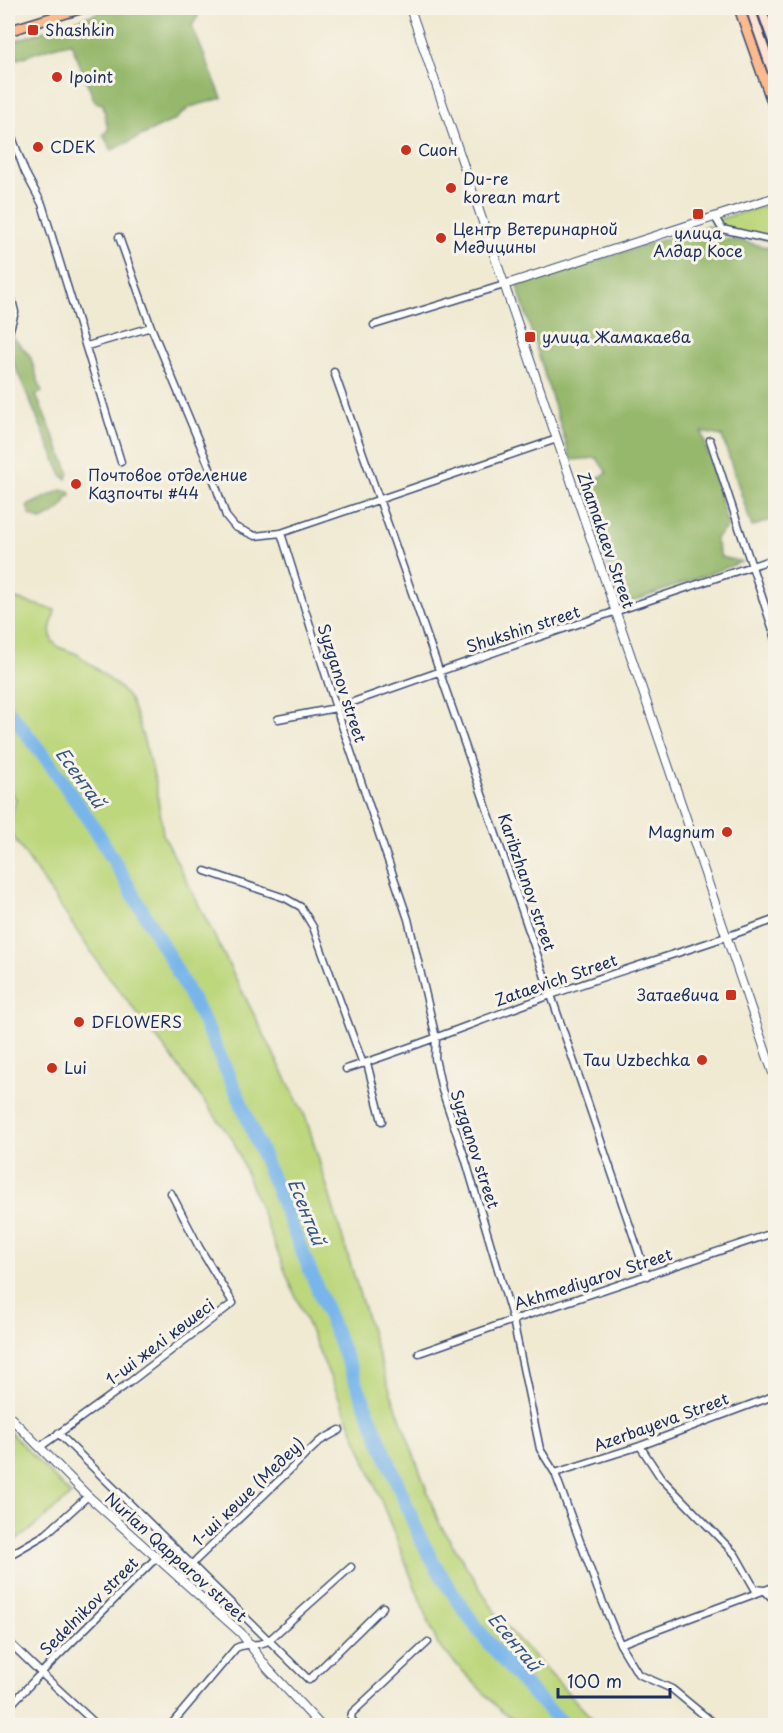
<svg xmlns="http://www.w3.org/2000/svg" width="783" height="1733" font-family="'Playpen Sans',sans-serif">
  <style>
    .green { fill: #bdd77d; stroke: #6c836e; stroke-width: 1.5 }
    .forest { fill: #96b86c; stroke: #587465; stroke-width: 1.5 }
    .lines { fill: none; stroke-linecap: round; stroke-linejoin: round }
    .river { stroke: #78b5ea; stroke-width: 14 }
    .minor-casing { stroke: #3b4b70; stroke-width: 9 }
    .tertiary-casing { stroke: #3b4b70; stroke-width: 10 }
    .secondary-casing { stroke: #3b4b70; stroke-width: 11 }
    .primary-casing { stroke: #3b4b70; stroke-width: 12 }
    .minor { stroke: #fff; stroke-width: 6 }
    .tertiary { stroke: #fff; stroke-width: 8 }
    .secondary { stroke: #fee3d1; stroke-width: 8 }
    .primary { stroke: #fcba8d; stroke-width: 9 }
    .poi-dot { fill: #c8321e; stroke: #f7f3e8; stroke-width: 2 }
    .labels { text-anchor: middle; stroke-width: 6; stroke-linejoin: round; paint-order: stroke }
    .poi-label { font-size: 16px; fill: #1b2f5e; stroke: #f7f3e8; text-anchor: start }
    .street-label { font-size: 16px; fill: #1b2f5e; stroke: #f7f3e8 }
    .water-label { font-size: 18px; font-style: italic; fill: #375788; stroke: #f7f3e8 }
  </style>
  <rect width="100%" height="100%" fill="#f7f3e8"/>
  <filter id="ink" filterUnits="userSpaceOnUse"><feTurbulence type="fractalNoise" baseFrequency=".0167" numOctaves="2"/><feDisplacementMap in="SourceGraphic" scale="12" xChannelSelector="R" yChannelSelector="G"/><feConvolveMatrix kernelMatrix="1 2 1 2 8 2 1 2 1" color-interpolation-filters="sRGB"/></filter>
  <filter id="wash" filterUnits="userSpaceOnUse"><feTurbulence type="fractalNoise" baseFrequency=".008" numOctaves="4" result="noise"/><feDisplacementMap in="SourceGraphic" scale="24" xChannelSelector="R" yChannelSelector="G"/><feGaussianBlur stdDeviation="1.35" result="paint"/><feColorMatrix in="noise" values="0 0 0 0 0 0 0 0 0 0 0 0 0 0 0 0 0 1.4 0 .05"/><feComposite in="paint" operator="in"/></filter>
  <g filter="url(#wash)">
    <rect width="100%" height="100%" fill="#f0ead3"/>
    <path class="green" d="M767,205L775,214V242L736,233L717,235L712,228L713,221Z
      M8,597L55,610L50,630L52,641L58,647L77,654L98,670L120,688L130,700L139,724L155,779L163,834L306,1118L384,1374L439,1523L500,1620L598,1725H522L503,1713L438,1645L360,1447L287,1276L233,1140L160,1042L104,971L8,829L16,799L8,789Z
      M8,1430L71,1495L24,1535L8,1544Z"/>
    <path class="forest" d="M112,8H208L202,9L192,26L222,98L190,107L176,119L112,150L103,135L108,130L103,104L95,102L71,43C49,46 29,56 8,62V43Z
      M707,226L719,239L737,240L775,249V518L752,527L722,436L702,432L728,526L715,539L721,557L742,562L620,606L584,486L607,473L597,458L571,460L517,285Z
      M13,337L30,356L42,392L36,395L69,472L67,479L62,476L9,352L8,348Z
      M61,490L70,491L71,496L67,497C65,500 65,504 63,506C60,510 45,519 41,520L30,515L27,506Z"/>
    <g class="lines">
      <path class="river" d="M8,710L51,765L99,835L171,960L205,1024L239,1098L420,1538C458,1609 507,1672 566,1726"/>
    </g>
  </g>
  <g filter="url(#ink)">
    <g class="lines">
      <g class="minor-casing">
        <path id="minor" d="M8,126L25,172L42,204L121,462
          M715,217L722,229L776,241
          M119,237L151,327L209,466L226,516L235,527L255,536L281,533L557,439
          M8,284L15,312L8,336
          M374,325L504,285
          M87,346L151,327
          M334,372C441,672 544,974 647,1276
          M710,440L776,639
          M281,533L336,708L408,919L436,1038L435,1058L442,1090L465,1158L513,1320L540,1449L555,1473L599,1593L620,1644L638,1674L672,1689L717,1726
          M278,719L336,708L518,644L776,558
          M205,871L285,898L301,907L313,927L363,1064
          M367,1063L382,1121
          M346,1069C415,1047 483,1019 551,995C626,968 702,947 776,919
          M419,1353L513,1320L776,1232
          M58,1433L309,1680L383,1607
          M640,1446L661,1478L735,1554L755,1589L764,1590L776,1602
          M40,1447L130,1382L233,1303L199,1247L171,1193
          M555,1473L640,1446L776,1395
          M8,1556L46,1534L88,1496
          M179,1579L197,1559L320,1441L340,1430
          M8,1641L41,1673L8,1708
          M620,1644L776,1586
          M98,1726L41,1673L156,1558
          M170,1726L236,1648C247,1642 258,1647 268,1641L351,1567
          M356,1726L351,1718L352,1713L428,1642"/>
      </g>
      <g class="tertiary-casing">
        <path id="tertiary" d="M410,8L776,1082
          M504,285L776,197
          M8,1415L88,1496L241,1633L268,1669L321,1726"/>
      </g>
      <g class="secondary-casing">
        <path id="secondary" d="M750,8L776,82
          M761,8L776,50"/>
      </g>
      <g class="primary-casing">
        <path id="primary" d="M739,8L776,113
          M775,8L776,10
          M8,31L83,8"/>
      </g>
      <use href="#minor" class="minor"/>
      <use href="#tertiary" class="tertiary"/>
      <use href="#secondary" class="secondary"/>
      <use href="#primary" class="primary"/>
    </g>
  </g>
  <g class="poi-dot">
    <rect x="27" y="24" width="12" height="12" rx="3"/>
    <circle cx="57" cy="77" r="6"/>
    <circle cx="38" cy="147" r="6"/>
    <circle cx="406" cy="150" r="6"/>
    <circle cx="451" cy="188" r="6"/>
    <rect x="692" y="208" width="12" height="12" rx="3"/>
    <circle cx="441" cy="238" r="6"/>
    <rect x="524" y="331" width="12" height="12" rx="3"/>
    <circle cx="76" cy="484" r="6"/>
    <circle cx="727" cy="832" r="6"/>
    <rect x="725" y="989" width="12" height="12" rx="3"/>
    <circle cx="79" cy="1022" r="6"/>
    <circle cx="702" cy="1060" r="6"/>
    <circle cx="52" cy="1068" r="6"/>
  </g>
  <g class="labels">
    <g class="poi-label">
      <text x="45" y="36">Shashkin</text>
      <text x="69" y="83">Ipoint</text>
      <text x="50" y="153">CDEK</text>
      <text x="418" y="156">Сион</text>
      <text x="463" y="185">Du-re<tspan x="463" dy="18">korean mart</tspan></text>
      <text x="453" y="235">Центр Ветеринарной<tspan x="453" dy="18">Медицины</tspan></text>
      <text x="698" y="239" text-anchor="middle">улица<tspan x="698" dy="18">Алдар Косе</tspan></text>
      <text x="542" y="343">улица Жамакаева</text>
      <text x="88" y="481">Почтовое отделение<tspan x="88" dy="18">Казпочты #44</tspan></text>
      <text x="715" y="838" text-anchor="end">Magnum</text>
      <text x="719" y="1001" text-anchor="end">Затаевича</text>
      <text x="91" y="1028">DFLOWERS</text>
      <text x="690" y="1066" text-anchor="end">Tau Uzbechka</text>
      <text x="64" y="1074">Lui</text>
    </g>
    <g class="street-label">
      <text transform="translate(606 540) rotate(71)" y="6">Zhamakaev Street</text>
      <text transform="translate(523 629) rotate(-18)" y="6">Shukshin street</text>
      <text transform="translate(342 683) rotate(72)" y="6">Syzganov street</text>
      <text transform="translate(527 882) rotate(71)" y="6">Karibzhanov street</text>
      <text transform="translate(556 980) rotate(-19)" y="6">Zataevich Street</text>
      <text transform="translate(475 1149) rotate(72)" y="6">Syzganov street</text>
      <text transform="translate(593 1279) rotate(-18)" y="6">Akhmediyarov Street</text>
      <text transform="translate(160 1342) rotate(-37)" y="6">1-ші желі көшесі</text>
      <text transform="translate(661 1422) rotate(-20)" y="6">Azerbayeva Street</text>
      <text transform="translate(248 1492) rotate(-44)" y="6">1-ші көше (Медеу)</text>
      <text transform="translate(176 1557) rotate(42)" y="6">Nurlan Qapparov street</text>
      <text transform="translate(89 1606) rotate(-45)" y="6">Sedelnikov street</text>
    </g>
    <g class="water-label">
      <text transform="translate(80 778) rotate(54)" y="6">Есентай</text>
      <text transform="translate(306 1212) rotate(68)" y="6">Есентай</text>
      <text transform="translate(514 1642) rotate(50)" y="6">Есентай</text>
    </g>
  </g>
  <rect width="783" height="1733" fill="none" stroke="#f7f3e8" stroke-width="30"/>
  <path d="M558 1688v9h112v-9" fill="none" stroke="#1b2f5e" stroke-width="3"/>
  <text x="567" y="1688" font-size="18" fill="#1b2f5e" stroke="#f7f3e8" stroke-width="4.5" paint-order="stroke">100 m</text>
</svg>
